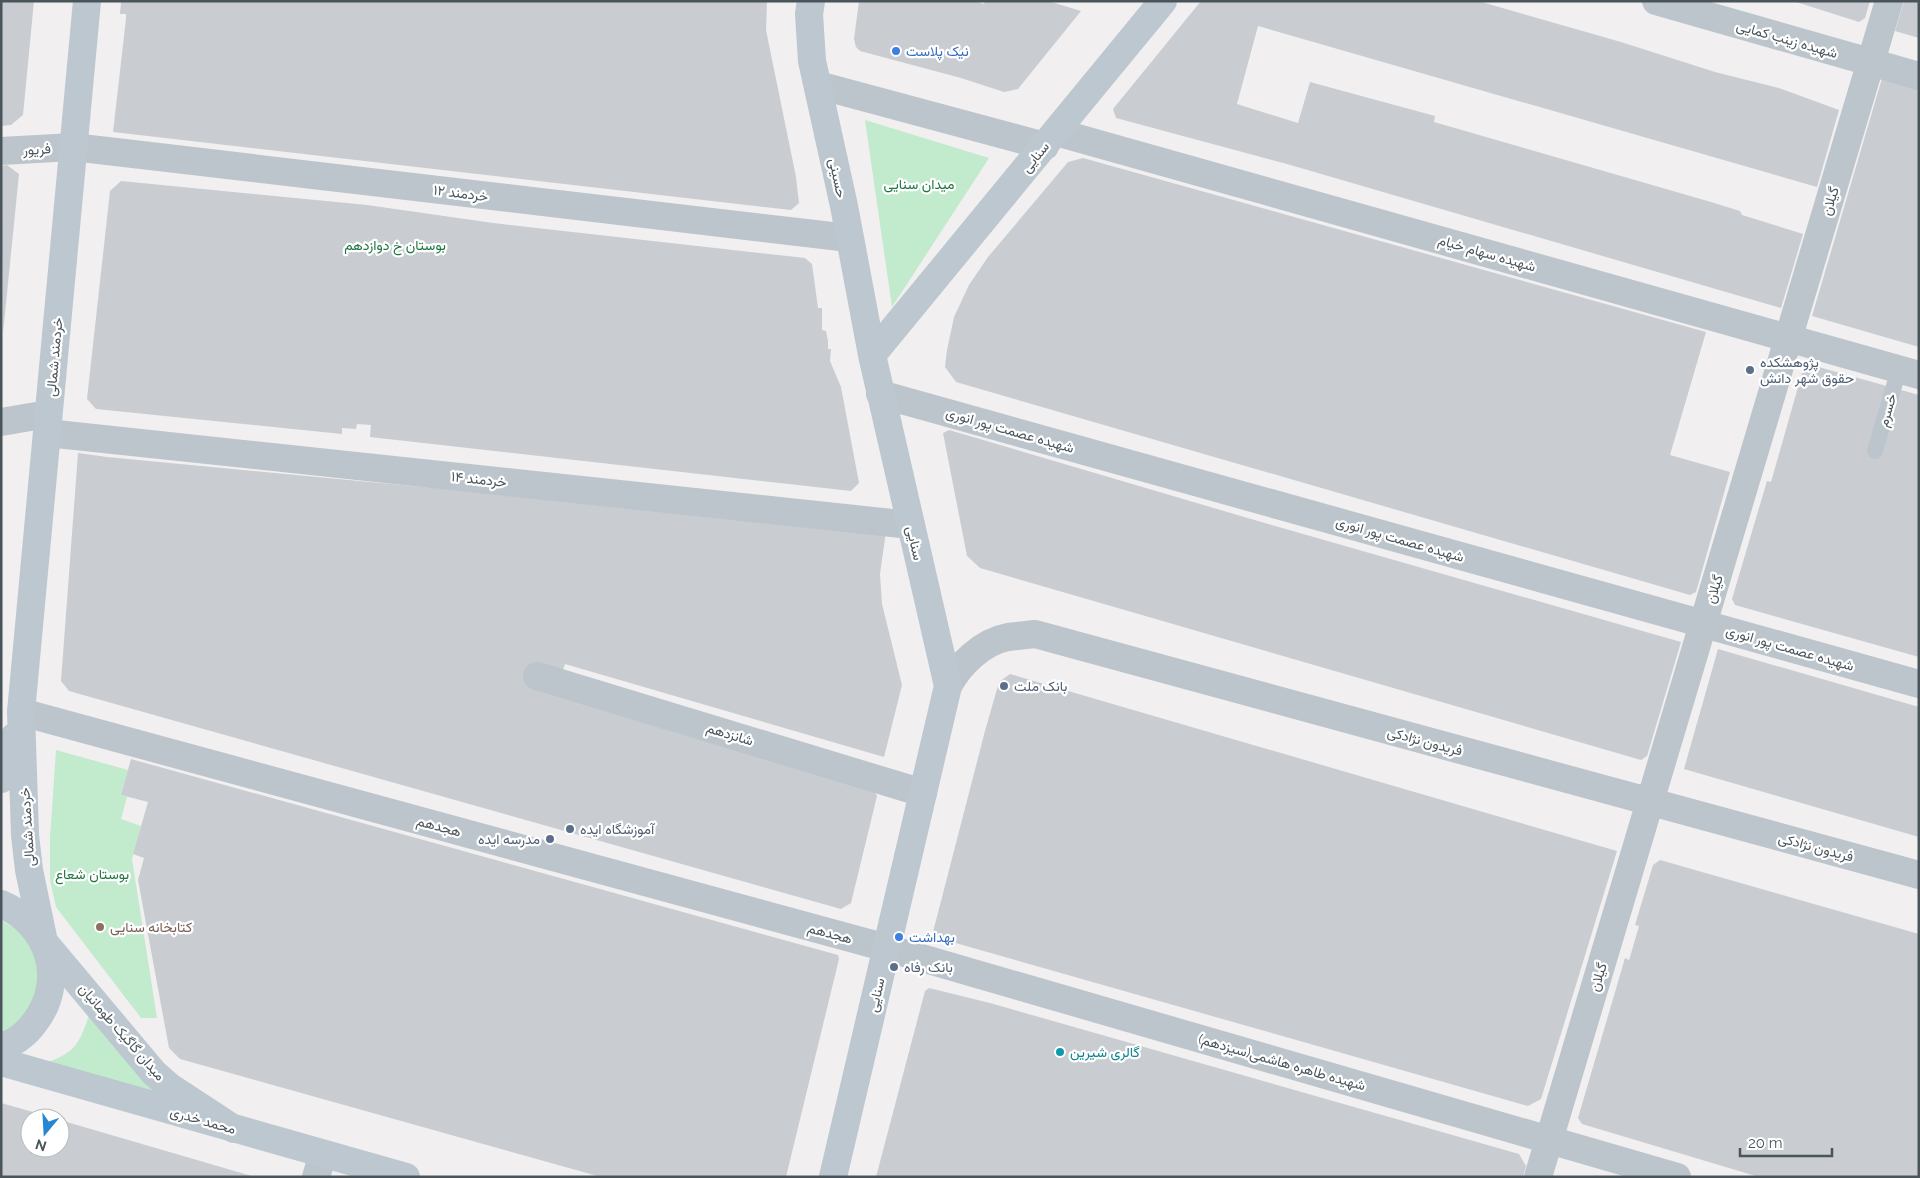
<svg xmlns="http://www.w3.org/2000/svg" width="1920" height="1178" font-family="Raleway,Vazirmatn,sans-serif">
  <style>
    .green { fill: #c1ebcc }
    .building { fill: #c9cdd1 }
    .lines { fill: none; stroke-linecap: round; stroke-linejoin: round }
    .lane { stroke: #bcc5cb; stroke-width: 16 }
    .street { stroke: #bcc5cb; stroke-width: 28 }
    .secondary { stroke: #bcc7cf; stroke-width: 28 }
    .shop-dot { fill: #3f7fe0; stroke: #fff; stroke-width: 2 }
    .service-dot { fill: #5c6f8a; stroke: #fff; stroke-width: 2 }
    .education-dot { fill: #8d6e63; stroke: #fff; stroke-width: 2 }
    .culture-dot { fill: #0f9aa8; stroke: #fff; stroke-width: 2 }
    .labels { text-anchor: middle; stroke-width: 4.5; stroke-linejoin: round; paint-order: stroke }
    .street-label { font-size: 14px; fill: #49545b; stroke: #fff }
    .shop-label { font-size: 14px; fill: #366cbe; stroke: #fff; text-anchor: start }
    .park-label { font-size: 14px; fill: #1f7640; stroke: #fff }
    .service-label { font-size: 14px; fill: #4e5e75; stroke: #fff; text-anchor: start }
    .education-label { font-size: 14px; fill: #785e54; stroke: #fff; text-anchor: start }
    .culture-label { font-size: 14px; fill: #0d838f; stroke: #fff; text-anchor: start }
  </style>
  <rect width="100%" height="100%" fill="#f1efef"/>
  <path class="green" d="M865,120L989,158L892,307Z
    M56,750L128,770L121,795L127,797L121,819L141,826L132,859L157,1018H141L56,907L50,880V838Z
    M1,920L22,933L34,949L40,988L20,1024L1,1034Z
    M91,1009L164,1104L35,1068C75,1051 77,1052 91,1009Z"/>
  <path class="building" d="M1,1H34L23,115L11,125L1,126Z
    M767,1L766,30L796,177L799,203L791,210L113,132L126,19V14H120L121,2Z
    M859,1H975L984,4L985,1H1048L1081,11L1018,89L1004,92L961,78L860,51L856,47L854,39Z
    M1201,1H1478L1621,42L1715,72L1779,88L1839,110L1817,187L1258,26L1237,104L1298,123L1310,82L1435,116L1434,122L1711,202L1740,211L1742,215L1803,234L1781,308L1287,164L1116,118L1113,109Z
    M1793,1H1870L1865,18L1859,22Z
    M1904,1H1919V38L1895,31Z
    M1883,75L1919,86V347L1812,316Z
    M1083,158L1706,332L1670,455L1730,472L1696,592L1690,595L956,382L945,367L947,350L954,317L969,285L988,257L1068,162Z
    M7,165L19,174L3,333L1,166Z
    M121,181L367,205L493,223L805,258L812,264L818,308H822V330L826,331L828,341V349H831L830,361L841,387L859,483L851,491L370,437L371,425L357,424L356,429L342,428V434L96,409L87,399L110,191Z
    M1815,366L1919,395V657L1735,605L1732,599L1767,481L1771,482L1802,373Z
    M949,430L1251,519L1681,642L1647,756L1641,760L980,568L967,556L943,433Z
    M78,453L107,457L886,531L880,574L882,604L902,685L884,757L565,664L557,688L871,785L877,796L851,903L841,909L69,691L61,681Z
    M1718,649L1919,707V837L1684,769Z
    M1010,674L1617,851L1541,1099L1528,1106L938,938L933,932L985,731L999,682Z
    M131,759L838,955L839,959L786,1177H601L180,1059L169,1048L138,880L144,858L133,854L148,802L121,795Z
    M1660,860L1919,934V1177H1759L1582,1124L1578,1118L1625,958L1629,960L1630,957L1639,926L1635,925L1653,865Z
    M929,988L990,1003L1519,1154L1526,1166L1523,1177H876L925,991Z
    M1,1103L51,1117L30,1118V1148H60V1120L255,1177H1Z"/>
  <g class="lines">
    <path class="lane" d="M1875,451L1899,369"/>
    <path class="street" d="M1656,1L1919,76
      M818,85L1045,146
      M1056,132L1919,375
      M1,151L73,147L849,238
      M880,394L1919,684
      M1,422L48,414
      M47,433L911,525
      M537,676L923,793
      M948,686C960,664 982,642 1008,637C1017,636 1026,635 1035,634L1919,875
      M21,712L887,948L1677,1177
      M316,1177L323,1154
      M1538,1177L1889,1"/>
    <path class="secondary" d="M87,1L21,712L25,835L29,870L44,942L154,1073L170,1087L234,1129
      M811,1L809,14L812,61L844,206L872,355L948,686L833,1177
      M872,355L1163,1
      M1,779L14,737
      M1,904C49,924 67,980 35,1022C27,1033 15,1043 1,1047
      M1,1062L406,1177"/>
  </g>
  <g class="shop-dot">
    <circle cx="896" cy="51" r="5"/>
    <circle cx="899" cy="937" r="5"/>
  </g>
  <g class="service-dot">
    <circle cx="1750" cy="370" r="5"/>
    <circle cx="1004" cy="686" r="5"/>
    <circle cx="570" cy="829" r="5"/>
    <circle cx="550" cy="839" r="5"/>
    <circle cx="894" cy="967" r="5"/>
  </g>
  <circle class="education-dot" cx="100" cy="927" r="5"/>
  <circle class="culture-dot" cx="1060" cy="1052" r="5"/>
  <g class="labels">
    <g class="street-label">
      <text transform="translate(1787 39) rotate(16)" y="5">شهیده زینب کمایی</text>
      <text transform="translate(37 149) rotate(-3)" y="5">فریور</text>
      <text transform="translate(1035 157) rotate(-51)" y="5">سنایی</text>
      <text transform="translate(838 178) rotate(78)" y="5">حسینی</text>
      <text transform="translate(461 193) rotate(7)" y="5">خردمند ۱۲</text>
      <text transform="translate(1830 201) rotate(-73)" y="5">گیلان</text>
      <text transform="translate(1487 253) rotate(16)" y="5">شهیده سهام خیام</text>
      <text transform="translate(54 357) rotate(-85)" y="5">خردمند شمالی</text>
      <text transform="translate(1887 410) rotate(-74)" y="5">خسرم</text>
      <text transform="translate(1010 430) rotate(16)" y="5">شهیده عصمت پور انوری</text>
      <text transform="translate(479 479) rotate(6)" y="5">خردمند ۱۴</text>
      <text transform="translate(1400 539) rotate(16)" y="5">شهیده عصمت پور انوری</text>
      <text transform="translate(915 543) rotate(77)" y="5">سنایی</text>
      <text transform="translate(1714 589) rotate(-73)" y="5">گیلان</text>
      <text transform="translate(1790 648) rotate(16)" y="5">شهیده عصمت پور انوری</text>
      <text transform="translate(730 734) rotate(17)" y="5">شانزدهم</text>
      <text transform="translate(1425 741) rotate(15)" y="5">فریدون نژادکی</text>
      <text transform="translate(439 826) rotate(15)" y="5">هجدهم</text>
      <text transform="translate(27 827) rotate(-94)" y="5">خردمند شمالی</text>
      <text transform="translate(1816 847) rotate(15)" y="5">فریدون نژادکی</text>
      <text transform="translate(830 933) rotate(15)" y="5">هجدهم</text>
      <text transform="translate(1598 977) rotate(-73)" y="5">گیلان</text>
      <text transform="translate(876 995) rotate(-77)" y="5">سنایی</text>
      <text transform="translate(122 1032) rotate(49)" y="5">میدان گاگیک طومانیان</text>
      <text transform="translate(1282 1062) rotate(16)" y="5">شهیده طاهره هاشمی(سیزدهم)</text>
      <text transform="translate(203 1120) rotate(16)" y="5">محمد خدری</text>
    </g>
    <g class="shop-label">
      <text x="906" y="56">نیک پلاست</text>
      <text x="909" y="942">بهداشت</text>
    </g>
    <g class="park-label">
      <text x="919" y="189">میدان سنایی</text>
      <text x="395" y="250">بوستان خ دوازدهم</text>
      <text x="92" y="879">بوستان شعاع</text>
    </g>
    <g class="service-label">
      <text x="1760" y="367">پژوهشکده<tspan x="1760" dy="16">حقوق شهر دانش</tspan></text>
      <text x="1014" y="691">بانک ملت</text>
      <text x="580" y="834">آموزشگاه ایده</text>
      <text x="540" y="844" text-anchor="end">مدرسه ایده</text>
      <text x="904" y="972">بانک رفاه</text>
    </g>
    <g class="education-label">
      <text x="110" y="932">كتابخانه سنایی</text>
    </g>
    <g class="culture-label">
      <text x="1070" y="1057">گالری شیرین</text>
    </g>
  </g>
  <rect width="1920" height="1178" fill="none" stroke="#49545b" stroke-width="5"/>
  <g transform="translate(45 1133) rotate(198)"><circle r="24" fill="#ffffff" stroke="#b6bbbd"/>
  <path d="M0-4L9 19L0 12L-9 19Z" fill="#2986d1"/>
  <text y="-8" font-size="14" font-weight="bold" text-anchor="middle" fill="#49545b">N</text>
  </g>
  <path d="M1740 1148v8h92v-8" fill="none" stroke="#49545b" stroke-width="2.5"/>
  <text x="1748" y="1148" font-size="15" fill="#49545b" stroke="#ffffff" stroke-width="4" paint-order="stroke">20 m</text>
</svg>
